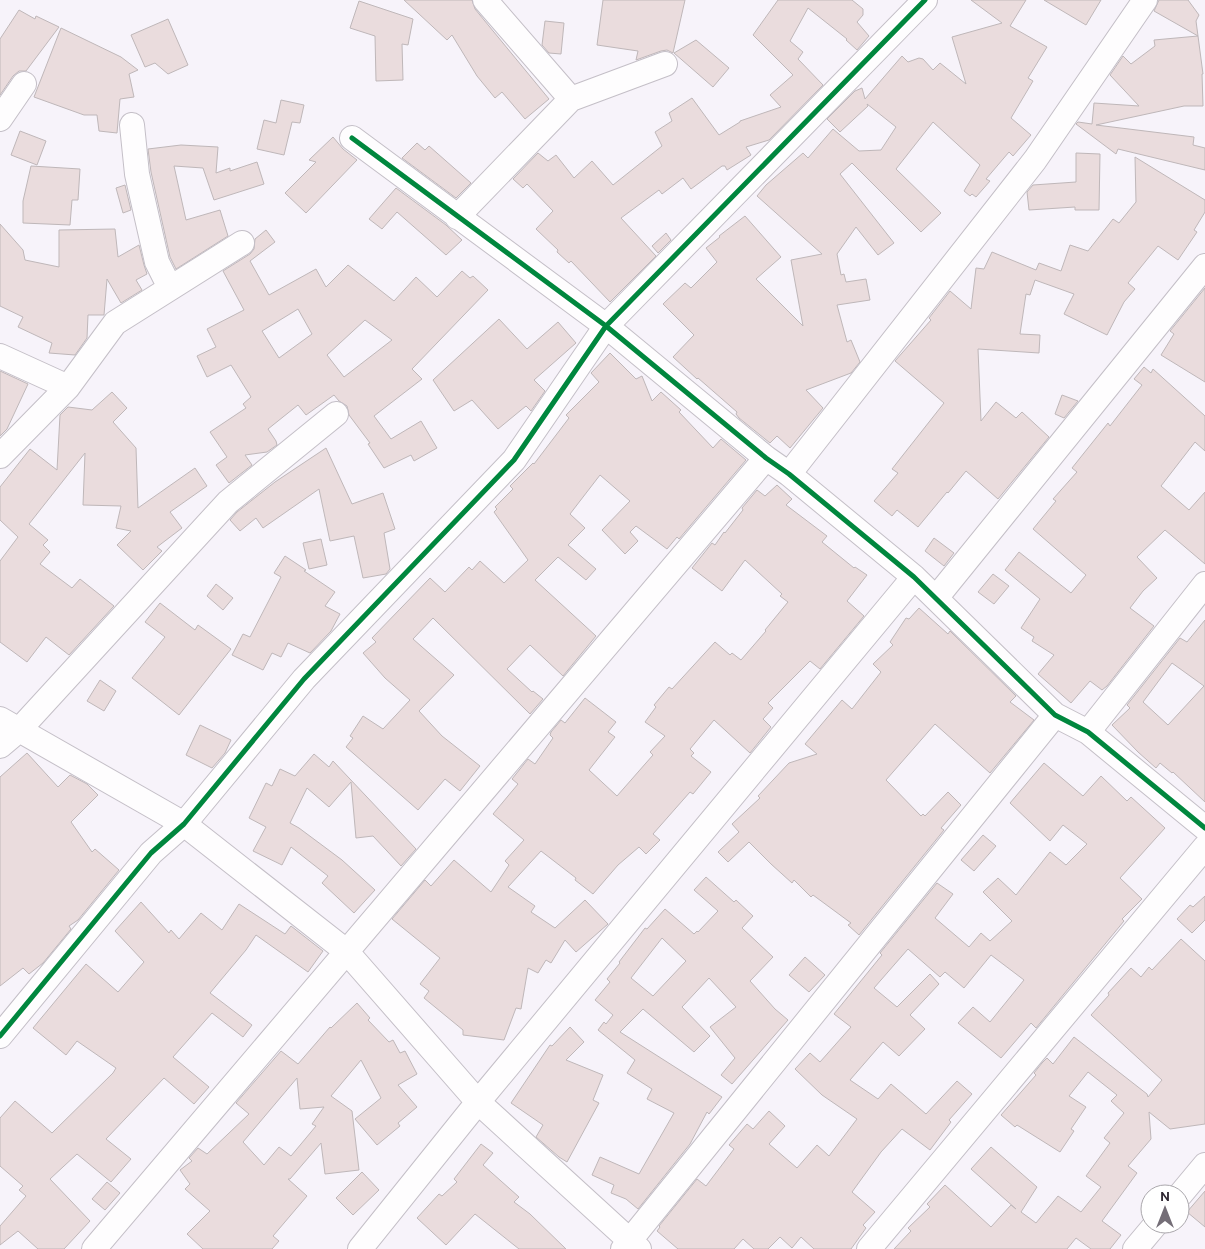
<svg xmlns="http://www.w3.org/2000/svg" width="1205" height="1249" font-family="Overpass,sans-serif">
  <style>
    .building { fill: #eadcdd; stroke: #bfb7b9; fill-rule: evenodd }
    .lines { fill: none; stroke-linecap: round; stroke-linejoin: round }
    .minor-casing { stroke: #c4bfc7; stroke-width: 26 }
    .minor { stroke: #fefdfe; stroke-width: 24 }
    .cycleway-casing { stroke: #fff; stroke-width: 8 }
    .cycleway { stroke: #00873e; stroke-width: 5 }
  </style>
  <rect width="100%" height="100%" fill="#f7f3fa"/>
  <path class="building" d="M404,0H472L475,9L549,99L525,119L502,92L495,98L477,76L452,35L447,40Z
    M603,0H685L673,53L667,50L661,51L636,60L638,51L597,45Z
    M778,0H852L863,9V15L857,22L869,36L857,50L846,40L847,39L808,8L790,41L803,52L798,59L823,85L769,140L746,147L751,155L727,170L725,166H722L691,189L683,178L662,194L659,190L621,218L656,256L610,302L571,261L569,263L557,252L558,250L536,229L553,211L527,184L523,188L513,179L538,153L548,161L556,155L574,178L592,161L613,185L662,146L655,132L672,121L669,113L692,98L719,135L740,122V121L781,107L770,95L793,75L753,35Z
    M971,0H1026L1010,26L1047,47L1028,78L1033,81L1011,118L1031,135L1013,156L1009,152L986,179L990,181L976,197L972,194L970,196L964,191L980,165L933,122L896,169L941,213L921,232L852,163L840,174L894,243L878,255L856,227L837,254L841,275L844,274L846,282L866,279L870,300L837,305L847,342L851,340L860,362L851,373L806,390L823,408L790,448L777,436L770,443L739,418L736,414L737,412L698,378L697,379L673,357L694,335L663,304L685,283L691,288L717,262L706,248L720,237L719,236L745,216L781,257L756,279L803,326L791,260L822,254L757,196L766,185L803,153L808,158L833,129L859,151L881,150L896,127L867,104L868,106L840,132L827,119L855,91L862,88L865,99L902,56L908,62L919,58L923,59L933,70L940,63L966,84L952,37L1002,23Z
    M1044,0H1101L1086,25Z
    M1159,0H1188L1199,15L1196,21L1198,36L1154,11Z
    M359,1L413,19L408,45L402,44L403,80L376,81L375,36L350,28Z
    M19,10L35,19L36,16L59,27L26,71H19L13,76L0,95V39Z
    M168,19L188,65L168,74L155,63L145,67L131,35Z
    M545,21L564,23L561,54L549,53L542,45Z
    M61,28L121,57L138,70L129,74L134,97L120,99L117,133L99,131L97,115H84L34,97Z
    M1198,36L1203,74H1202L1203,106H1184L1096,125L1194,137L1193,145L1205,148V170L1118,149L1116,154L1076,124L1078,122L1092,124L1094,103L1139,106L1110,75L1123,56L1131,64L1155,46L1154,40Z
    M696,40L729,68L713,87L674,53Z
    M281,100L304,105L300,123L292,122L284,155L257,149L264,120L276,123Z
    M20,131L46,141L37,165L11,155Z
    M333,137L343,149L357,160L306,213L285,193L316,162L309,160Z
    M417,143L425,150L429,146L471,183L456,198L402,158Z
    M181,145L218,147L216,173L230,168V171L257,162L264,184L214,200L203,168L174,166L186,220L220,210L228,236L176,269L170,257L151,172L148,149Z
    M1076,153L1100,154L1099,210H1075V207L1029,210L1027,192L1033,185L1076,182Z
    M1135,157L1205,200V212L1194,230L1197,232L1178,260L1158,246L1128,283L1135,289L1124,302L1107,335L1064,314L1074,294L1035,280L1030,295L1026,294L1020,334L1040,335L1039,353L978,349L981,421L996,402L1016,418L1022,412L1049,437L998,499L966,471L948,493L947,492L918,527L897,510L892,516L874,501L898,473L892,469L944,403L895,361L931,320L929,318L950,291L971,309L976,268L984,269L992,252L1036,270L1039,263L1061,271L1070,245L1088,251L1113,219L1119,223L1136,202Z
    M31,166L80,169L78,200H72L70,225L23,223V201Z
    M125,185L131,210L123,213L116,188Z
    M396,188L446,225L462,240L446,255L397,212L382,229L369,219Z
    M0,224L23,250L25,260L59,267V230L115,229L118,257L139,245L144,265L147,274L136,280L142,290L121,303L107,279L104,315H88L87,338L75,355L49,353L52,343L18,327L23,317L0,306Z
    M266,230L275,242L250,261L269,295L316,269L326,287L348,265L394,301L416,277L437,297L462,271L470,278L473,276L488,290L412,369L422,379L374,416L391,439L421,421L437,448L414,461L411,455L384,468L368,444L370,443L349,415L347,406L339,401L334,395L306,415L298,405L268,429L276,441L277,445L267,452L245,455L252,465L229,483L216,465L227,457L210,432L246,408L243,404L251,397L231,365L207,377L197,356L216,347L207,329L244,310L223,271L250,254L254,249L255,239ZM298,309L312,334L279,358L262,331ZM365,320L392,340L344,377L327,355Z
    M666,233L671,240L658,253L652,246Z
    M1205,288V382L1161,355L1174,334L1170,331Z
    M499,319L527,349L558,322L576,343L534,380L545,391L531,411L526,406L498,429L472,400L454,411L433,380Z
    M610,353L636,379L642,376L652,401L661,392L681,410L679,412L713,448L721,439L746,460L679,539L677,537L667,549L636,526L630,532L638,541L625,554L602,530L630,501L600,475L570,514L585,528L568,545L596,569L586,580L558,557L535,580L596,636L563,676L530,645L507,669L532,692L533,691L543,699L530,714L433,618L413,639L454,675L419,711L442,736L480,766L460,791L445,779L418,810L346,747L353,738L350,736L363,716L383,729L410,700L385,678L363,653L376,642L372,638L430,578L445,592L469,567L472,570L480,561L504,583L528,560L494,512L497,509L495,507L513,489L510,486L533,463L534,464L569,418L566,415L599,382L591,373Z
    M1144,367L1151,373L1153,369L1205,416V451L1195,442L1161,486L1189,510L1205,492V564L1165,530L1137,557L1157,578L1143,591L1130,608L1154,626L1107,686L1102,690L1090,681L1071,703L1038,674L1054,655L1032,641L1034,637L1021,628L1040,599L1005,570L1019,552L1071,593L1086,575L1033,529L1056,501L1053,499L1077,472L1072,468L1108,423L1110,426L1142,385L1134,379Z
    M0,371L28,384L7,429L0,436Z
    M112,392L127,408L113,422L136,448L138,508L195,468L207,486L170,512L182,528L157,547L162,551L143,570L117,545L131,531L116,528L121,506L83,505L85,453L29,524L48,540L43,545L50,552L40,564L72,588L80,579L114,606L69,655L46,637L27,662L0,642V561L18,537L0,520V487L30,449L57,470L60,415L68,407L92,410Z
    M1062,395L1078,401L1064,418L1055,414Z
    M326,448L352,504L383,493L395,529L384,533L390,569L386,574L363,578L354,536L330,541L319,489L263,528L256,518L240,531L230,520L237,512L275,482Z
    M777,485L792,499L786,505L827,536L822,542L854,568L855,567L867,575L847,601L864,616L820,669L810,661L768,703L773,708L763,719L771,727L750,753L714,720L690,749L694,753L691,756L711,772L693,794L690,792L653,834L660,840L646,854L639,847L618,865L593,894L575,880L576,878L541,851L508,887L535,906L531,912L555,928L585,900L608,924L576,952L565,940L551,963L546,960L538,973L528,968L521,1009L516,1008L504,1040L463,1035V1030L424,998L429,991L420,984L440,958L392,919L425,880L431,886L454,860L491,892L509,865L505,861L524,840L493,814L518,784L512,779L528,759L535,764L553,738L550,735L551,732L561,720L565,723L585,698L616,722L608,732L615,737L589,770L617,796L653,755L650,752L665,736L645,722L656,707L654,705L669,687L672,689L715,642L730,655L732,653L741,660L766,631L765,630L788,602L780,596L782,594L745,560L722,591L692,568L712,543L715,545L724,532L725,533L743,510L742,508L757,490L765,496Z
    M934,538L954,553L944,566L925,551Z
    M321,539L327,565L309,569L303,543Z
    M285,556L306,570L304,571L335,592L325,606L340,614L331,631L310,653L288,643L281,657L272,653L263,670L232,655L243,634L250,637L281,577L274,573Z
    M993,574L1009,586L994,604L978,592Z
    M216,584L233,598L223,610L207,596Z
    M160,603L195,630L198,625L231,649L179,715L132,678L165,637L145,622Z
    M919,608L948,634L950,631L1016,696L1010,702L1034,720L990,773L935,724L886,780L921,816L923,814L925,816L948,792L961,805L941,828L944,830L859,935L848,925L851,923L813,895L811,897L794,880L792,883L771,864L749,842L728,862L718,852L739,832L732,824L760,798L758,796L789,763L817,754L805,744L842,700L852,709L881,672L873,664L893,645L890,642L906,618L909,619Z
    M1205,620V802L1173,772L1172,773L1160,763L1156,768L1138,752L1112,725L1130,708L1127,705L1180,638L1187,642ZM1172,663L1204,686L1168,725L1143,702Z
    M100,680L116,691L104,711L87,701Z
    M200,725L231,740L225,753L212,768L186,755Z
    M27,753L58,787L70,775L87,784L98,795L71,822L92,852L95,849L119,870L78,920L69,926L71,929L43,963L29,974L23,968L0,986V777Z
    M314,754L329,767L333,761L416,849L401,866L373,836L356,838L351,782L329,807L307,788L290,823L299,828L342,860L375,890L354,913L322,883L328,876L291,847L282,865L253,851L266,827L249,818L266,783L272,786L280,769L295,776Z
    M1044,763L1083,796L1101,776L1127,801L1131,797L1165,828L1120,878L1142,899L1122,919L1124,921L1036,1028L1031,1023L1001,1058L958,1023L973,1007L990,1022L1024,980L991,955L964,988L945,972L940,977L908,949L874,988L897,1007L930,974L939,984L910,1015L925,1029L899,1056L883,1042L850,1080L878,1099L891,1084L926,1114L957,1081L972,1094L949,1120L951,1122L930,1150L902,1129L881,1152L852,1192L875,1212L863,1225L866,1228L851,1249H814L801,1237L792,1248L780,1237L768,1249H754L743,1239L734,1249H678L657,1231L660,1227L659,1226L697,1179L706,1186L734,1149L729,1145L747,1124L753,1129L769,1111L785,1126L769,1144L797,1168L817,1145L829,1156L857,1119L822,1095L795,1069L810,1053L820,1062L851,1027L834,1014L882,955L880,953L937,883L953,894L935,918L969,947L981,933L990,941L1012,921L983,892L998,878L1016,895L1050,852L1066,865L1087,844L1063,825L1050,841L1010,803Z
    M983,835L996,846L974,871L961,860Z
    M706,877L734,902L736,900L753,916L742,928L773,957L750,981L775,1009L788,1020L732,1084L721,1075L735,1058L710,1027L736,1007L709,978L682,1007L710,1036L694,1052L643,1009L620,1032L722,1097L709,1114L707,1112L690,1144L638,1209L626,1199L611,1193L614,1185L592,1175L600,1157L639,1174L674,1113L647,1099L652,1089L627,1073L635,1060L598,1030L604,1022L606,1024L613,1015L595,1000L610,982L607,979L620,963L619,962L645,928L647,929L665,909L694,934L697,931L698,932L718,911L694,890ZM662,938L686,961L653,996L631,978Z
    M1205,896V920L1192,933L1177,919L1190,905L1193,907Z
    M141,902L169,933L171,930L179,939L201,913L222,930L239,904L285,934L291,926L323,951L308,972L256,935L246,950L210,993L252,1025L243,1037L212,1013L173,1057L209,1087L194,1104L164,1078L106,1139L131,1159L111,1182L77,1154L50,1179L90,1221L64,1249H38L18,1231L0,1245V1226L26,1196L19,1190L23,1186L0,1166V1118L15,1101L52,1133L113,1073L116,1068L77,1041L66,1055L33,1028L86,964L118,992L144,962L115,931Z
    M1181,939L1205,961V1124L1170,1129L1149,1112L1151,1139L1128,1166L1137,1173L1102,1221L1121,1235L1110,1249H1091L1076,1238L1067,1249H894L911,1231L908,1228L930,1207L927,1204L945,1185L991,1227L1011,1205L1016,1209L971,1169L991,1147L1037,1187L1021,1212L1036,1223L1058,1196L1081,1212L1101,1187L1086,1176L1110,1143L1104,1138L1124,1113L1111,1101L1117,1095L1088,1072L1069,1096L1086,1107L1071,1129L1074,1131L1060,1152L1017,1125L1015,1127L1001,1115L1036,1075L1034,1073L1042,1063L1047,1058L1053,1064L1074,1037L1147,1094L1148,1097L1162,1080L1091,1015L1109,995L1108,993L1131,968L1141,977L1149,967L1152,970Z
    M805,957L825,975L809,992L789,975Z
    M357,1003L370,1018L368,1020L389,1042L393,1040L400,1053L405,1051L417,1074L398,1085L417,1107L398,1123L400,1126L377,1145L355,1119L381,1098L361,1060L331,1096L352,1111L359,1170L325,1174L321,1143L290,1179H288L307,1196L273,1236L279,1241L272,1249H203L187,1234L210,1211L185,1189L190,1184L180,1170L192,1161L189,1158L198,1148L207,1154L249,1114L236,1103L281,1051L298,1064L330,1027L331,1028ZM297,1078L300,1109L324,1107L312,1124L316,1126L291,1156L279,1147L264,1165L243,1142Z
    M570,1027L584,1042L566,1060L603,1075L593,1100L599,1103L567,1162L559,1157L536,1137L543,1125L511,1103L550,1045L552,1046Z
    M481,1144L493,1153L483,1165L519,1197L514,1202L530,1214L566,1249H519L475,1214L446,1245L417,1218L439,1194L442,1196L457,1182L454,1179Z
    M362,1172L379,1190L353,1215L336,1198Z
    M107,1182L120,1193L105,1210L92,1199Z
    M1205,1191V1227L1187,1212Z"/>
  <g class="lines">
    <g class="minor-casing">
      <path id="minor" d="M485,0L571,99
        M0,119L24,84
        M132,125L137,174L157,262L170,288
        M352,138L606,326L766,458L789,474L914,577L1055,715L1088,732L1205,828
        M457,217L571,99L665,64
        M0,356L68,387
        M0,456L68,387L115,323L242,243
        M789,474L1035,160L1145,0
        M936,598L1205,266
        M0,719L184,824L346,951L478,1102L639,1249
        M1088,732L1205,584
        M0,746L19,730L228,502L336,414
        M0,1036L151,853L184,824L304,679L514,460L606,326L925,0
        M1180,1195L1205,1165
        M94,1249L766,458
        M360,1249L478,1102L914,577
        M623,1249L1055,715
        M869,1249L1205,847
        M1135,1249L1156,1224"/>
    </g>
    <use href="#minor" class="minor"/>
    <g class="cycleway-casing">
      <path id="cycleway" d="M352,138L606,326L766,458L789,474L914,577L1055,715L1088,732L1205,828
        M0,1036L151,853L184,824L304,679L514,460L606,326L925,0"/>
    </g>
    <use href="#cycleway" class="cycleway"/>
  </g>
  <g transform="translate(1165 1209)"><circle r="24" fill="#ffffff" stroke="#aba8ad"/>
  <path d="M0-4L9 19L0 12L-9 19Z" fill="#746e77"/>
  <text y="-8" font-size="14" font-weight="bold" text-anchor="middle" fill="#2d2631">N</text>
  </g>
</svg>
